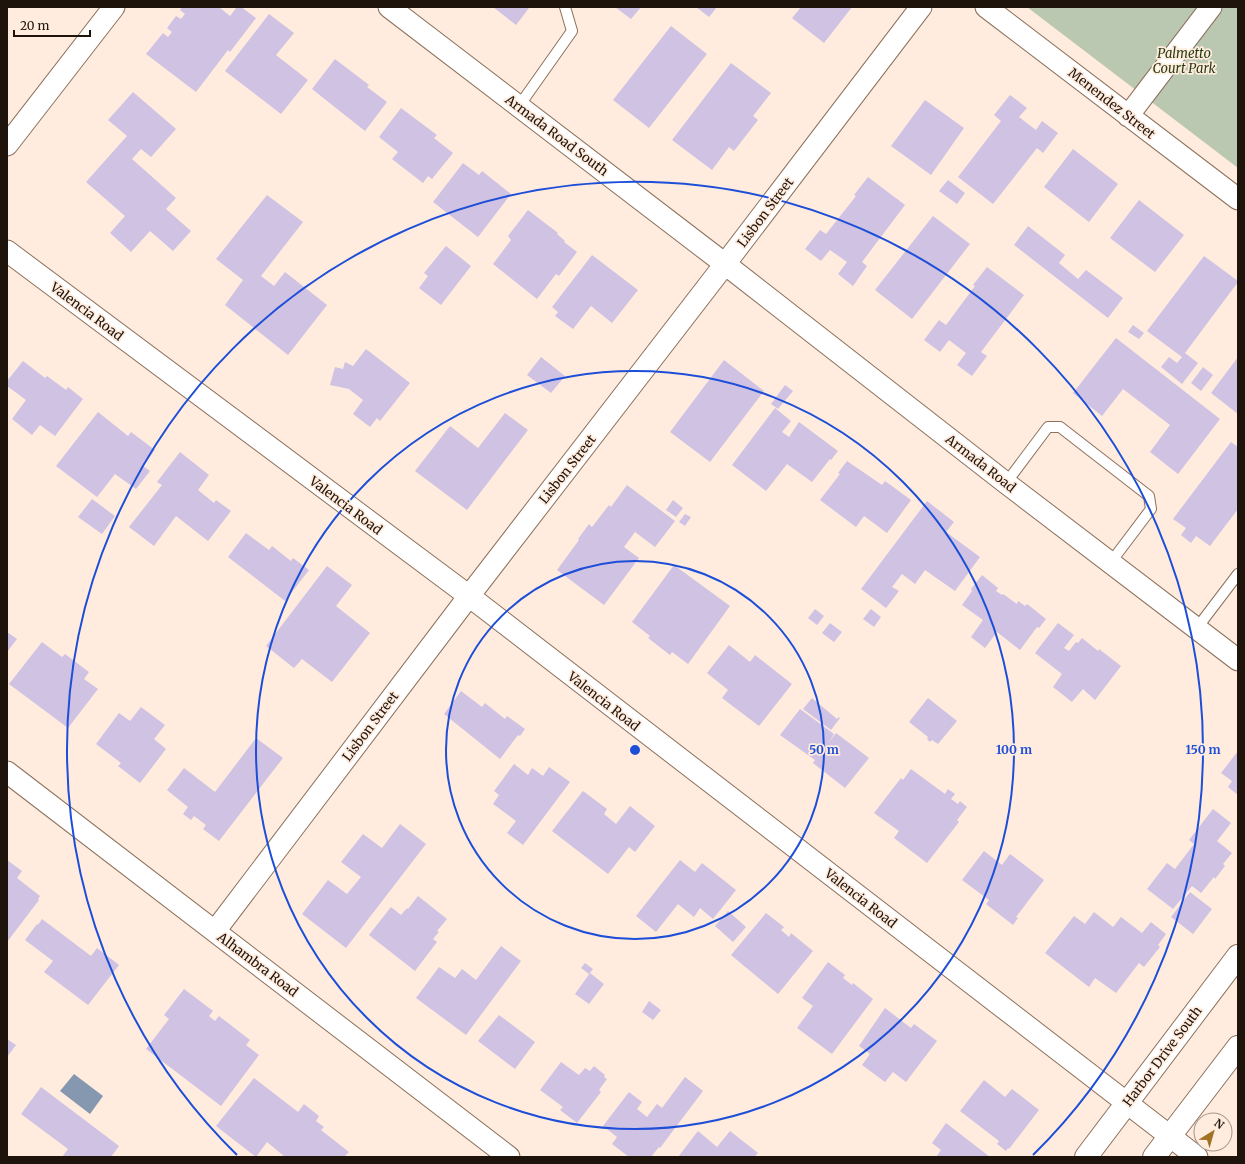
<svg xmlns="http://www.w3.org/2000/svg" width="1245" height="1164" font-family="Merriweather,serif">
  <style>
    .green { fill: #bac7b1 }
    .water { fill: #8697b0 }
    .building { fill: #cfc2e3 }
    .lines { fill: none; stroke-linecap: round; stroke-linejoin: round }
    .lane-casing { stroke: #8c715c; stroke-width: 12 }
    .street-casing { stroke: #8c715c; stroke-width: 23 }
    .secondary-casing { stroke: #8c715c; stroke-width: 24 }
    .lane { stroke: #fff; stroke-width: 10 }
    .street { stroke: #fff; stroke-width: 21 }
    .secondary { stroke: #fff; stroke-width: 22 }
    .ring { fill: none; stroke: #1d4ed8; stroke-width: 2 }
    .labels { text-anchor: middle; stroke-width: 3.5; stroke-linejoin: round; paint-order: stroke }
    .park-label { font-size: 13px; font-style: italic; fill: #283e13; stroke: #ffecde }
    .street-label { font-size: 13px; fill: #1f140c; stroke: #ffecde }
    .centre { fill: #1d4ed8; stroke: #ffecde; stroke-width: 2 }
    .ring-label { font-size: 12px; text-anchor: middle; font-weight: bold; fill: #1d4ed8; stroke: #ffecde; stroke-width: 3.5; stroke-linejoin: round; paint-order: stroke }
  </style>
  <rect width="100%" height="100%" fill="#ffecde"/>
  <path class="green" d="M1027,7H1238V168Z"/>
  <path class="water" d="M74,1074L103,1096L90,1114L60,1091Z"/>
  <path class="building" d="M182,7H219L230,16L237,7H241L256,18L230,52L228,50L196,92L146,54L163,33L168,37L172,32L167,28L176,16L181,19L185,14L180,10Z
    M493,7H528L529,8L516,25Z
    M615,7H641L631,19Z
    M696,7H717L709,17Z
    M801,7H852L824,43L792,18Z
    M269,14L294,33L276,55L308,80L281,114L225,71Z
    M671,26L707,54L649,128L613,100Z
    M335,59L369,85L367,87L387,102L365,131L312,89Z
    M731,63L771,93L753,116L758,120L734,151L729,147L712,170L672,140Z
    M133,92L176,129L151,157L141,149L132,159L176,198L166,209L191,231L173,251L150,231L131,252L110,233L125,216L86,182L127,136L108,120Z
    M1010,95L1027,108L1019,117L1036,130L1042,121L1058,133L1043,153L1037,148L993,204L958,177L1001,121L994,115Z
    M925,100L964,128L931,175L891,146Z
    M401,108L437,135L434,138L453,153L432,179L428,176L423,183L392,159L398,152L379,137Z
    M1073,149L1118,184L1089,222L1044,187Z
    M463,163L479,175L482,171L511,194L478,237L433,202Z
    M868,177L905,205L862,262L867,266L853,286L838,274L847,262L830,250L821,261L805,249L820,230L826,234L856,196L854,195Z
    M948,180L965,193L957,204L939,191Z
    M267,195L303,222L261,276L274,286L285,272L327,305L288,355L225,305L243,280L216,259Z
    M1139,200L1184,235L1155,272L1110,238Z
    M528,210L558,233L557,234L565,241L564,242L577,252L559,276L556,274L537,299L493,264L511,240L508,236Z
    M933,216L970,244L912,319L875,290Z
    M1028,226L1065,255L1059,263L1078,279L1086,270L1123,298L1108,318L1014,245Z
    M446,246L471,266L441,305L419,288L428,276L424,273Z
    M592,255L638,290L612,323L591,306L573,329L555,316L558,312L552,307Z
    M1204,256L1238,281V282L1185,353L1198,363L1182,384L1161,367L1169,357L1177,363L1182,357L1147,331Z
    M987,267L1024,295L981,352L987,356L972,376L957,365L966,353L949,340L940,352L924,340L939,320L946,325L975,286L973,285Z
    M1133,325L1144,333L1139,339L1128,332Z
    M1116,338L1220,419L1178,474L1150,452L1170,425L1123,389L1102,416L1073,393Z
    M366,349L410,383L380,421L377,418L370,427L353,414L363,400L349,389L330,385L335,367L343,369L345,362L353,366Z
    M541,357L565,376L551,393L527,375Z
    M1238,357V414L1211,393Z
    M724,360L764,391L710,462L670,432Z
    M23,361L45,378L47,376L66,390L68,387L83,399L55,436L40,425L32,435L12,419L26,400L7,386V381Z
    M1203,367L1213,375L1201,391L1191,383Z
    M785,385L793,391L778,409L771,404Z
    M775,408L791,421L782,432L789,437L799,422L838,451L831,460L830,459L812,482L787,464L766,491L732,465Z
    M98,412L128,436L131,432L155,450L143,466L150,471L136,489L115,474L97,497L56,466Z
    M505,413L528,430L467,510L415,471L450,426L478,448Z
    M1231,442L1238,447V509L1210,546L1196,536L1191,543L1181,535L1186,528L1173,519Z
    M180,452L209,475L198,490L214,503L216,500L231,511L208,541L176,516L154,546L129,527L162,485L157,482Z
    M847,461L882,485L885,481L911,500L887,533L864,516L856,527L820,500L840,474L838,473Z
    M627,485L675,521L655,547L635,532L624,547L639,558L604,605L557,570L579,540L578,539L589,524L592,527L609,505L611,507Z
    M92,499L115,516L102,534L78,517Z
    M673,500L683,508L676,517L666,510Z
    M927,501L954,522L946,532L980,557L955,591L925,570L915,584L902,574L892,587L899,591L886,608L861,589Z
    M685,514L691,517L685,526L679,522Z
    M246,533L269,550L272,546L291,561L293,558L309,570L285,601L228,557Z
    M674,565L730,606L688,664L672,652L670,655L648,638L650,636L632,622Z
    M327,566L352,585L336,606L370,633L332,682L302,659L294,668L266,646Z
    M982,575L998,588L996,591L1002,595L1003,594L1017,604L1018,601L1025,606L1027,604L1046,619L1039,628L1037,627L1020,650L997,632L985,648L971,637L983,620L962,605L972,591L971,589Z
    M815,609L824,616L817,625L808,618Z
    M871,609L881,617L874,627L863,619Z
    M830,623L842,632L834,642L822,633Z
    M1058,623L1074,635L1064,648L1069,651L1076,642L1078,643L1082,638L1098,651L1099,649L1121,666L1095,700L1083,689L1072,702L1053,687L1062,674L1035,653Z
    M7,632L17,639L7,652Z
    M42,642L62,657L65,654L89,672L84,679L98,689L68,728L9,684Z
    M729,645L750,662L755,655L792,684L759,726L722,698L728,690L707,673Z
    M461,691L482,707L485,703L505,719L507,716L525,729L520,736L518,735L500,759L444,714Z
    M812,698L837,719L839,717L840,718L831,730L803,709Z
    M928,698L957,721L938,744L932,740L930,742L927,739L928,737L909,722Z
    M141,707L165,725L154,739L166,749L140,783L118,766L121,763L96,744L119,713L130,721Z
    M800,709L834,734L828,743L836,733L869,758L845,788L813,763L815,760L780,735Z
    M256,738L283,758L219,841L203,829L206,825L194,816L191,820L183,814L188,807L167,790L184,768L215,792Z
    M1238,751V795L1228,787L1232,781L1221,773Z
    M514,764L528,775L532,768L543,776L549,767L570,782L523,845L507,833L516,821L493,804L499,795L494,791Z
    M911,769L945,794L948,789L955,794L951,799L958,804L960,801L967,807L957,820L959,822L927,863L894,838L899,831L874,813L901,778L903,780Z
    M583,791L607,809L604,814L616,824L630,806L655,826L635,852L629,847L608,874L552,831Z
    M1213,809L1231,823L1217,841L1232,853L1223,864L1225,866L1215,879L1214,877L1201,893L1192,886L1173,909L1147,889L1167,863L1175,869L1194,844L1189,840Z
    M400,824L426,844L346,948L302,914L328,880L347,894L361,877L341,862L363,834L382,848Z
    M984,851L1002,865L1010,854L1044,880L1016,917L1018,918L1013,925L986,904L989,900L962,880Z
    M7,860L22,871L17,878L40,896L38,899L39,900L7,942Z
    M680,860L695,872L702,863L736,890L713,919L700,908L694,917L678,904L656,932L636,916Z
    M1190,892L1212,909L1193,934L1171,917Z
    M418,896L447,919L437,931L439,932L433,939L437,942L415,971L369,935L391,907L401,915L407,908L408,909Z
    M728,911L746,927L733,942L715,926Z
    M1094,912L1113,927L1121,917L1142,933L1151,922L1166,934L1158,945L1160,947L1144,967L1139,963L1116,993L1095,978L1089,987L1045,953L1074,916L1085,924Z
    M766,913L784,927L781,930L789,937L791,933L813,951L778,994L731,955Z
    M42,919L91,956L97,948L119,965L88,1005L44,972L53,961L25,940L37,924L38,925Z
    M501,946L521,961L466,1035L416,998L439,967L455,978L462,969L476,980Z
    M828,962L845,975L843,978L852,985L853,983L873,999L832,1054L797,1028L813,1006L802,998Z
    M585,963L593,969L589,974L581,968Z
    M590,973L604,984L589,1004L575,994Z
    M184,989L213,1011L209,1016L215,1021L219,1016L250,1040L246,1045L259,1055L221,1106L146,1049L169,1019L164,1015Z
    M649,1001L661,1010L653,1020L642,1012Z
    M885,1008L911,1028L914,1024L937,1041L906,1082L893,1072L885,1082L862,1065L870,1054L859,1046Z
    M499,1015L535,1042L515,1069L478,1041Z
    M7,1039L16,1045L7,1057Z
    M561,1062L579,1075L585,1068L590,1071L594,1066L605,1075L604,1077L607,1079L599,1090L601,1092L577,1123L560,1110L563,1107L540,1090Z
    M685,1077L703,1091L660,1148L659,1147L651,1157H629L612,1144L617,1137L603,1126L629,1092L642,1102L637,1109L647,1117L657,1104L662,1108Z
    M254,1078L298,1112L304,1104L319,1116L316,1121L324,1127L321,1130L349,1152L344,1157H285L267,1142L256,1157L216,1126Z
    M984,1080L1005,1097L1012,1089L1039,1110L1009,1149L1008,1148L1006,1151L997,1144L999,1141L960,1111Z
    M41,1087L119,1146L111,1157H62L68,1149L21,1114Z
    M946,1123L990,1157H936L941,1150L932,1143Z
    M698,1131L717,1147L730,1131L758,1153L754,1157H678Z"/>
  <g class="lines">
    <g class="lane-casing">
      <path id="lane" d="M519,106L572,31L565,7
        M1006,483L1048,427H1060L1149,496L1151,509L1111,562
        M1197,628L1238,574"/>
    </g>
    <g class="street-casing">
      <path id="street" d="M389,7L725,264L1006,483L1238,660
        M986,7L1238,199
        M1128,116L1211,7
        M7,145L114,7
        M7,251L469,596L1197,1157
        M7,772L509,1157
        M215,931L469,596L725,264L921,7"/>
    </g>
    <g class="secondary-casing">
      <path id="secondary" d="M1086,1157L1238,956
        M1154,1157L1238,1047"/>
    </g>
    <use href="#lane" class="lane"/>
    <use href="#street" class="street"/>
    <use href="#secondary" class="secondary"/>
  </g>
  <g class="ring">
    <circle cx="635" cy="750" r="189"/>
    <circle cx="635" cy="750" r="379"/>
    <path d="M237 1155A568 568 0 1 1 1033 1155"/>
  </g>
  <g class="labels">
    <g class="park-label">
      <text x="1184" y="58">Palmetto<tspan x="1184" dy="15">Court Park</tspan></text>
    </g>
    <g class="street-label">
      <text transform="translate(1112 103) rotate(38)" y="5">Menendez Street</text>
      <text transform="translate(557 135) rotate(37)" y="5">Armada Road South</text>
      <text transform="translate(765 212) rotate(-53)" y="5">Lisbon Street</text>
      <text transform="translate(87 311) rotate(37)" y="5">Valencia Road</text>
      <text transform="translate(981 463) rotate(38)" y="5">Armada Road</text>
      <text transform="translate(567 469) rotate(-52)" y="5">Lisbon Street</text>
      <text transform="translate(346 505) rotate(37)" y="5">Valencia Road</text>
      <text transform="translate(604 701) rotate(38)" y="5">Valencia Road</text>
      <text transform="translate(370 726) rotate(-53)" y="5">Lisbon Street</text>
      <text transform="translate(861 898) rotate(38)" y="5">Valencia Road</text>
      <text transform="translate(258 964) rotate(37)" y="5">Alhambra Road</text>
      <text transform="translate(1162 1056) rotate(-53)" y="5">Harbor Drive South</text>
    </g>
  </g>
  <circle cx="635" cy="750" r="6" class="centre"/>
  <g class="ring-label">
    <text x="824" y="754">50 m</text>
    <text x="1014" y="754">100 m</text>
    <text x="1203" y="754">150 m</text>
  </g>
  <rect width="1245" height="1164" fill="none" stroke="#1f140c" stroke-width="16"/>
  <g transform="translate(1213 1132) rotate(37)"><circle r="19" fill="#ffecde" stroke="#a5968a"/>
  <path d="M0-3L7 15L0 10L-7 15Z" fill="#a07224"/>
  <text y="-6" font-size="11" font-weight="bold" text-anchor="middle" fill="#1f140c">N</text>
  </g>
  <path d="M14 30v6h76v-6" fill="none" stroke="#1f140c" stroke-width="2"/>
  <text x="20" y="30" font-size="12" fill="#1f140c" stroke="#ffecde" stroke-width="3" paint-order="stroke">20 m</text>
</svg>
